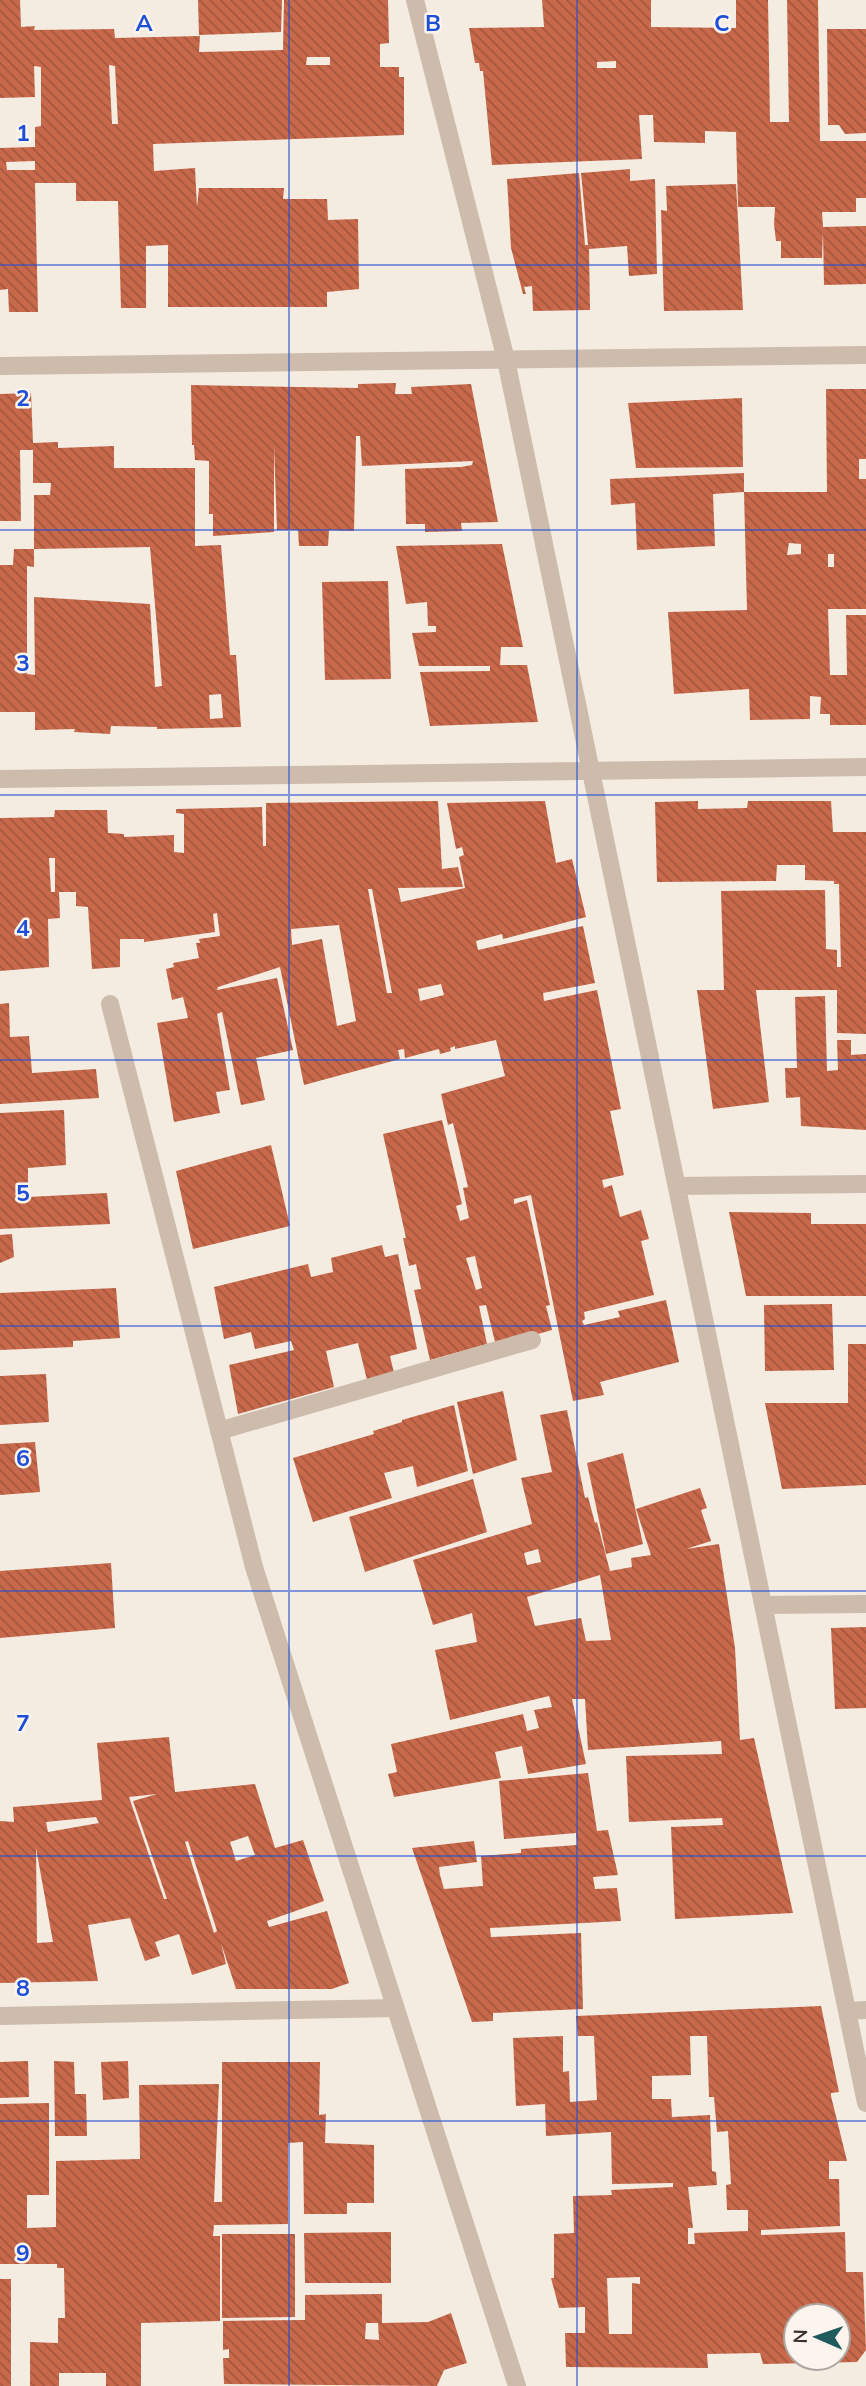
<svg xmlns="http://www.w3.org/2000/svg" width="866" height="2386" font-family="Mulish,sans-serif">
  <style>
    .building { fill: url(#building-back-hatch); fill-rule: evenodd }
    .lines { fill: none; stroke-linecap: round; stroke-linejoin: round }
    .minor { stroke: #cdbbac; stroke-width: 18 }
    .grid { fill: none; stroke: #1d4ed8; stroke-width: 2; stroke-opacity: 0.55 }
    .grid-label { font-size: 23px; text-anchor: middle; font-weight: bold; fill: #1d4ed8; stroke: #fbf5ee; stroke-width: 5; stroke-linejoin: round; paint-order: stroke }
  </style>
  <defs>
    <pattern id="building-back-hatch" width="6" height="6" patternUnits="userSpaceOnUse" patternTransform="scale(1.75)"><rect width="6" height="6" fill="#c8694b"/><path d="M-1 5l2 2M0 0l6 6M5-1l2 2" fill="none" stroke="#a4573f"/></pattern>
  </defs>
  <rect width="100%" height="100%" fill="#f4ebe1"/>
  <path class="building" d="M0,0H20L21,27L35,26L34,30L114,29L115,38L200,36L199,52L283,50L284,0H388L389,43L380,44V67H399V77H404V135L153,144L154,171L195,168L197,207L199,188H284L283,199H327L328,220L358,219L359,289L327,292V307H168V245L146,246V308H121L118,201H76V183H35L38,312H9L8,289L0,290V148L35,147V127L41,126V67L34,66L35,97L0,98ZM307,57H330V65H306ZM109,65L115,66L118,124H112ZM35,161V170H7L6,162Z
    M198,0H282L281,32L199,35Z
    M542,0H651V27L736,28V0H768L770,122H789L787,0H818L820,141H866V198H856V212H822L823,227L866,226V284L824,285L823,231L822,258H781V241H776L774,224L775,207H738L736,132L705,131V143L654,142L653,115H639L642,159L492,165L483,71H480L479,63H475L469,28L544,27ZM616,61V68H597V62Z
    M827,29H866V133L845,134L839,125H828Z
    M630,169V181L655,179L657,274L629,276L627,246L589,249L590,310L533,311L532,286L524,287L526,294H523L511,248L507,179L579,173L585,245H588L581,173Z
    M736,184L743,310L664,311L661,210L667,211L666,186Z
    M396,383L395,394H412L411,387L471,384L498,522L461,523L462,531L425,532V524H406L405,469L461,467L472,465L473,461L362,466L360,436H356L354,531L329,530L328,546H299L298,530H277L274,445V532L213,536V514H209V461L195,460L194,445H192L191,385L358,388V384Z
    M826,389H866V459H859V479H866V609H828L830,675H847L846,615H866V725H830V714H820L821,697L810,696V719L750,720L749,689L674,694L668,612L747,610L744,492H827ZM789,543L801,544V554L787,555ZM828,554H834V567H828Z
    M31,393L33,443L58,442V448L114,446V468H195V546L221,545L230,655H236L241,727L157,729V727L111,726L110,734L74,732L75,729L35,730V712H0V565H13L14,549H34V567L27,566V674L35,675L34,597L150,604L155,687L162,686L150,547L34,549V495H50L51,483H33V450H20L21,521H0V394ZM221,694L223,718L210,719L209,695Z
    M742,398L743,467L636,468L628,403Z
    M744,473V492L713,494L715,546L637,550L635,503L611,505L610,479Z
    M502,544L523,647H501L500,665H527L538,722L430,726L420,672L490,671V666H419L412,633L436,632V626H428L427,602L406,604L396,546Z
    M388,581L391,679L325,680L322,582Z
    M438,801L442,869L458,867L463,887L398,888L401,902L465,888L459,857L464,855L462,847L456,849L447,803L545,801L556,863L572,859L586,917L503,939L502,934L476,941L478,950L583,926L595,983L543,993L544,1001L597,990L621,1109L610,1111L624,1175L602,1180L604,1188L612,1185L620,1217L641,1210L649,1239L641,1241L654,1295L584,1312L585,1319L582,1321L584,1325L620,1317L618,1311L666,1300L679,1362L600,1382L604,1395L573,1401L531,1195L514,1199V1204L527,1200L550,1305L546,1306L552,1330L496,1346L486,1305L479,1306L487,1344L430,1360L414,1290L421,1289L416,1264L409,1266L403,1238H406L383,1134L442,1120L462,1204L456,1206L460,1221L469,1218L463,1188L468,1187L453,1123L448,1125L441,1094L505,1076L496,1040L455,1049V1046L450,1048L451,1051L440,1054L439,1049L405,1058L404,1049L398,1050L400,1059L304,1085L280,967L218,987L217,990L277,978L293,1050L256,1058L265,1100L241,1105L222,1012L217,1014L230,1090L216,1092L220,1113L174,1122L157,1023L188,1018L183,997L172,1000L166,969L174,967L173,963L199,958L196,943H200L199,939L220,936L217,913L213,914L215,932L144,942V939H120V967L92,969L88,907L76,906V892H59L60,918L48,919L49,967L0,971V818L54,817L55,810H107L108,833L124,834V837L174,835V852L184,853V814L176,813V809L262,807L263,846H266V803ZM49,858H55V892H51ZM368,889H372L392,993H387ZM339,925L356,1021L337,1026L322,939L292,945L291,929ZM441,984L444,995L420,1001L418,989ZM475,1256L482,1288L476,1290L466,1258Z
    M698,801V809L747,808L748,801H831L833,832H866V1034L837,1033V990H756L769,1102L713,1109L697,990H724L721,891L825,890L826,949L837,950V967H841L839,884H834V881L805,880V865H777L776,881L657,882L655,802Z
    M825,996L827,1071L838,1070L837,1040H851V1055L866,1054V1130L801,1126L800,1097L786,1098L785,1068H797L795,997Z
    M9,1003L10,1037L29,1036L32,1073L96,1069L99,1098L0,1104V1004Z
    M64,1110L66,1165L28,1168V1197L107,1193L110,1224L0,1229V1113Z
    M271,1145L290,1226L193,1249L176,1171Z
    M729,1212L811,1213V1224H866V1296H746Z
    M12,1234L14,1257L0,1263V1235Z
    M382,1245L385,1257L398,1254L417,1349L390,1356L394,1373L367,1380L358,1343L326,1351L334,1387L238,1414L229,1365L294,1350L291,1341L255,1349L251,1332L224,1339L214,1287L308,1264L311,1277L333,1272L331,1258Z
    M116,1288L120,1338L73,1341V1347L0,1350V1293Z
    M832,1304L834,1370L765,1371L764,1305Z
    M848,1344H866V1485L782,1489L765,1403H848Z
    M46,1374L49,1422L0,1425V1376Z
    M503,1391L517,1460L473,1474L457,1402Z
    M454,1405L468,1471L417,1487L413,1466L384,1473L392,1498L313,1522L293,1458L374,1434L373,1431L402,1422V1420Z
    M567,1410L585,1498L588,1497L595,1523L597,1522L610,1571L632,1567L631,1558L651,1555L636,1509L700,1488L707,1508L701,1510L711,1541L686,1549L719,1544L735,1648L740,1740L754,1738L793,1913L675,1919L671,1827L723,1825L722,1818L629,1822L626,1756L722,1754L721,1741L588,1750L585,1699H572L586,1764L528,1774L522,1746L495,1752L501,1778L394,1797L388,1774L397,1772L391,1744L523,1714L527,1731L539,1728L534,1710L552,1707L549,1696L450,1720L435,1650L477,1642L472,1613L433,1625L413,1560L532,1524L521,1478L552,1472L540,1415ZM538,1549L541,1562L527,1565L524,1553ZM600,1575L611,1640L586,1641L581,1618L535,1626L527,1597Z
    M35,1442L40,1492L0,1495V1444Z
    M623,1453L643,1544L606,1554L587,1463Z
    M473,1479L487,1532L365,1572L349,1517Z
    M111,1563L115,1628L0,1638V1571Z
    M866,1627V1708L835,1709L831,1628Z
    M169,1737L175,1792L255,1784L275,1848L303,1840L324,1901L267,1921L269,1927L327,1911L349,1983L332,1989H236L221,1943L226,1964L192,1975L179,1934L155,1942L160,1956L145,1961L130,1918L88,1925L98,1981L0,1983V1821L14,1822L13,1807L102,1800L97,1743ZM157,1794L133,1801L167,1899H164L129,1797ZM96,1817L99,1823L48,1832L46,1822ZM248,1836L255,1855L236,1861L230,1842ZM188,1841L217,1931L214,1933L185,1842ZM36,1848L53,1942L37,1943Z
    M588,1773L597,1831L608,1830L618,1875L593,1877L595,1889L617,1888L621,1921L490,1928L491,1937L581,1933L583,2009L493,2013V2021L472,2022L412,1848L474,1841L477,1862L439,1867L440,1875L444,1889L483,1886L481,1856L521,1853V1849L577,1845L576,1833L504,1839L499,1781Z
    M821,2006L839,2092L831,2093V2096L847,2161H829V2179H839L840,2226L761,2230V2235L845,2232L846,2272H863L866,2350L857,2362L763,2364L760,2353L707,2354L708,2368L566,2367L565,2333H585V2307L559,2308L551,2278H554V2234L574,2233L573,2196L612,2195L611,2190L673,2187V2183L612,2184L611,2132L546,2136L545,2104L516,2106L513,2038L563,2036V2072L569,2071L570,2102L597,2100L594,2036H578L576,2016ZM690,2036H707L709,2097H714L717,2132L728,2131L731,2184L726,2185L727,2210H748V2231L694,2233L695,2244H688V2228H693L688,2187L717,2185L716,2172L712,2171L710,2115L672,2117L671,2099H652V2076L691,2075ZM640,2277V2284L632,2283V2334H609L607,2278ZM796,2316H838V2358H796Z
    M28,2061L29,2097L0,2098V2062Z
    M54,2061L74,2062L75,2094H86L87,2136H55Z
    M128,2061L129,2098L103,2100L101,2062Z
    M222,2062H320L319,2115L326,2114L325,2143L374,2145V2203H347V2214H304L303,2142L288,2143V2224L214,2225L213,2236H220V2321L141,2323V2386H106V2373H59V2386H30V2342L58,2343V2318H65L64,2268H57V2264H0V2104L49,2103V2195H27V2228L56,2227V2161L140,2159L139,2085L219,2084L214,2202H222Z
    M391,2232V2283H305L304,2233Z
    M222,2234H295V2317L222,2318Z
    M0,2279H11V2386H0Z
    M382,2294V2323L428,2322L451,2313L467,2363L444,2370L437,2386L224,2384L223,2358H229V2349L223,2350V2321L305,2320V2295ZM366,2323H378L379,2340L365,2339Z"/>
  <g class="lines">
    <path class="minor" d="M415,0L506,360L866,2103
      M0,366L866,355
      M0,779L866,767
      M110,1004L254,1567L517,2386
      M677,1186L866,1184
      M219,1431L532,1340
      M763,1605L866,1604
      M847,2011L866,2010
      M0,2016L396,2008"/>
  </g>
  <path class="grid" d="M289,0V2386M577,0V2386M0,265H866M0,530H866M0,795H866M0,1060H866M0,1326H866M0,1591H866M0,1856H866M0,2121H866"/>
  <g class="grid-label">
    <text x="144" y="31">A</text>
    <text x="433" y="31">B</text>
    <text x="722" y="31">C</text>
    <text x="23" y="141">1</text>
    <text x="23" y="406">2</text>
    <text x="23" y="671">3</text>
    <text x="23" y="936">4</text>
    <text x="23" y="1201">5</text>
    <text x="23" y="1466">6</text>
    <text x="23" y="1731">7</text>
    <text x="23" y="1996">8</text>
    <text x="23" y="2261">9</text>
  </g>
  <g transform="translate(817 2337) rotate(272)"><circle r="33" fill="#fbf5ee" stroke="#aea6a0" stroke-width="2"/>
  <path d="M0-5L12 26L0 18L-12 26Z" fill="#1f5a5e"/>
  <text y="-10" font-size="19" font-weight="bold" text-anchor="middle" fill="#3b302b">N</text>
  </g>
</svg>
